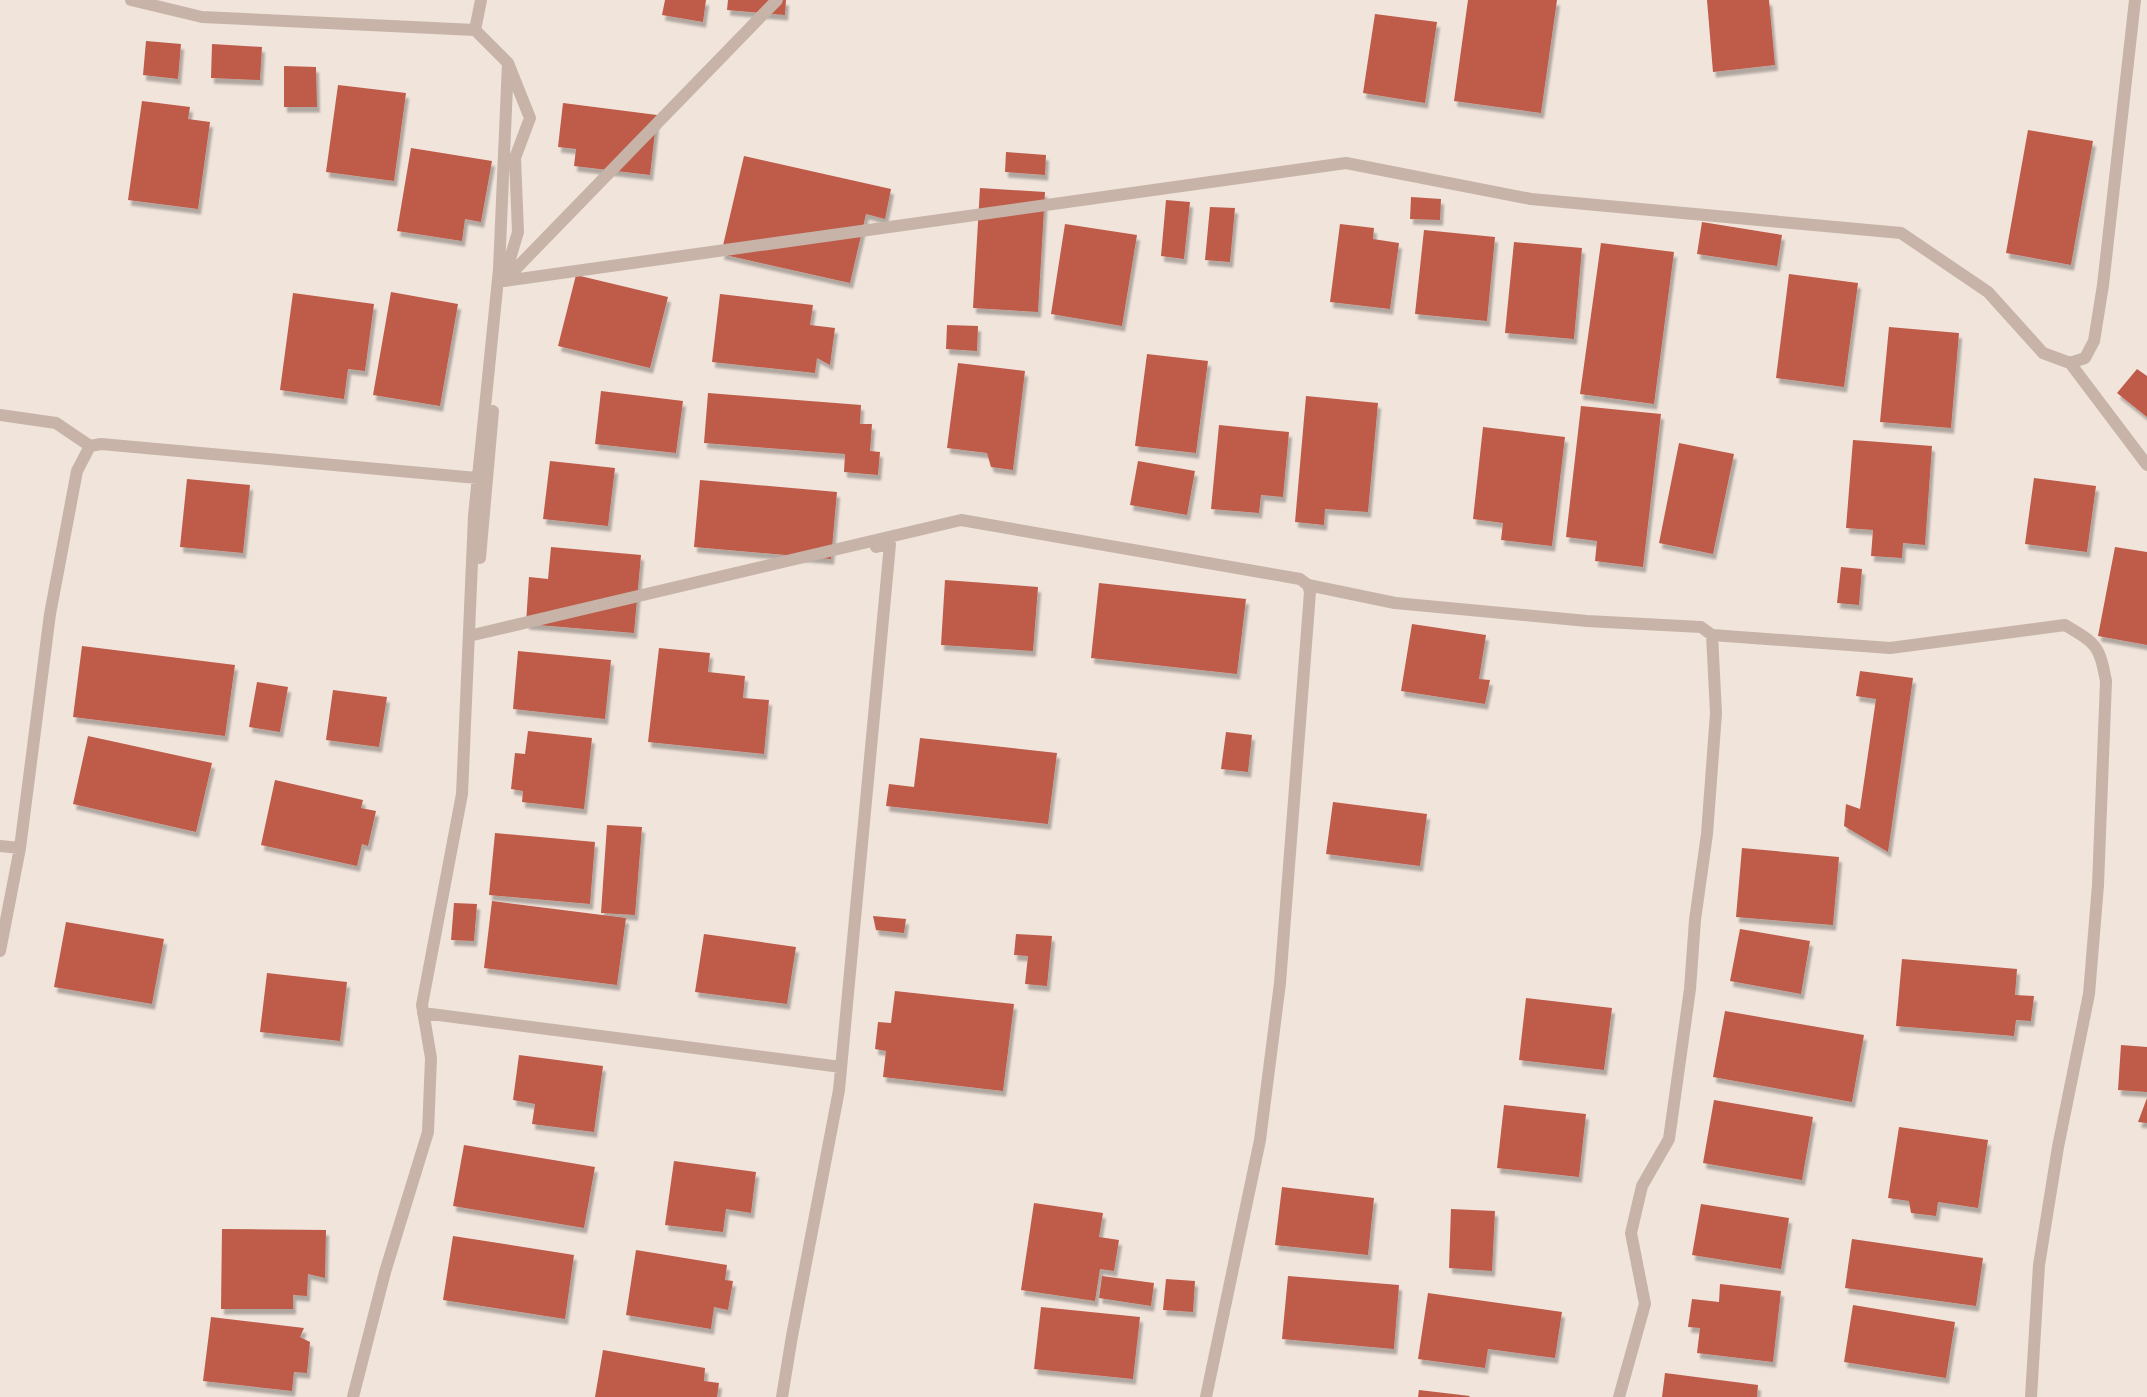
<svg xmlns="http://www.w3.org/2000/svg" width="2147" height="1397" font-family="'IBM Plex Sans',sans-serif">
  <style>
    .building { fill: #be5b4a; filter: url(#shadow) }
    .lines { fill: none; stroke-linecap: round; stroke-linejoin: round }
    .minor { stroke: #c7b3a8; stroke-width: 12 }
  </style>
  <defs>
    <filter id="shadow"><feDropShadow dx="3" dy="5.5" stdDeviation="1" flood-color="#0004"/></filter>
  </defs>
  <rect width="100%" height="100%" fill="#f0e4db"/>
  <path class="building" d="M665,0H706L703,22L662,15Z
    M728,0H786L785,15L727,10Z
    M1468,0H1557L1541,113L1454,101Z
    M1707,0H1769L1775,65L1713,72Z
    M1375,14L1437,22L1425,103L1363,93Z
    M146,41L181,44L178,79L143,75Z
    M212,44L262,47L260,80L211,78Z
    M284,66L316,67L317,107H284Z
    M338,85L406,93L394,181L326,172Z
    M142,101L190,107L188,119L210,122L198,209L128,200Z
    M563,103L657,115L650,175L574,166L576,149L558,147Z
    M2028,130L2093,141L2071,265L2006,253Z
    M411,148L492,161L481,222L465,219L462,241L397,231Z
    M1006,152L1046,155L1045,175L1005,172Z
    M744,156L891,189L885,219L866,214L850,283L721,254Z
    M980,188L1045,192L1038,312L973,308Z
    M1411,197L1441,199L1440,220L1410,219Z
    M1166,200L1190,202L1184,259L1161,256Z
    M1210,207L1235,208L1230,262L1205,260Z
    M1702,222L1782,235L1777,266L1697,254Z
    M1065,224L1137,235L1122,326L1051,314Z
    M1340,224L1374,228L1373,239L1399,243L1390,309L1330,302Z
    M1424,230L1495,237L1487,321L1415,314Z
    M1514,242L1582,248L1574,339L1505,333Z
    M1601,243L1674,252L1654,404L1580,394Z
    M1789,274L1858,283L1844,387L1776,378Z
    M576,275L668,297L650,368L558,346Z
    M391,292L458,304L440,406L373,395Z
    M293,293L374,304L365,371L348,369L344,399L280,390Z
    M720,294L813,305L810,325L835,328L830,365L817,358L815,373L712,362Z
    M947,325L978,326L977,351L946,349Z
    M1889,327L1959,333L1951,428L1880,422Z
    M1147,354L1208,361L1196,453L1135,446Z
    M958,363L1025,371L1013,470L991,467L987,453L947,448Z
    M2137,369L2147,376V417L2117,393Z
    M601,391L683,401L676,453L595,444Z
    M708,393L861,405L860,424H872L870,451L880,452L878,475L844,472L845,454L704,443Z
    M1306,396L1378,403L1368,512L1325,509L1324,525L1295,522Z
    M1581,406L1661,414L1643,567L1595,561L1597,541L1566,537Z
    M1219,425L1289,432L1283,497L1261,495L1259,513L1211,509Z
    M1483,427L1565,437L1552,546L1501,540L1503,523L1473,519Z
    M1853,440L1932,446L1925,545L1903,543L1902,558L1871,556L1873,530L1846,528Z
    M1679,443L1734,454L1713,554L1659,543Z
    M550,461L615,468L608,526L543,519Z
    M1138,461L1195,471L1187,515L1130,505Z
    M2034,478L2096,486L2087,552L2025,544Z
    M187,479L250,485L243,553L180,547Z
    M700,480L837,492L831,559L694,547Z
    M551,547L641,555L634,633L526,624L529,577L548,579Z
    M2115,547L2147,552V645L2098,636Z
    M1841,567L1862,569L1859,605L1837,603Z
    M945,580L1038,587L1033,651L941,645Z
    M1099,583L1246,599L1237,674L1091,658Z
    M1412,624L1486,635L1479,679L1490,680L1485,704L1401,691Z
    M82,646L235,665L225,736L73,717Z
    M659,648L710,653L708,672L745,676L743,698L769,700L764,754L648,742Z
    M518,651L611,660L605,719L513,709Z
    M1860,671L1913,678L1888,852L1844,826L1846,804L1860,809L1876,699L1856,696Z
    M257,682L288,687L280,732L249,727Z
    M333,690L387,697L379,747L326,740Z
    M528,731L592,738L584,809L522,802L523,791L511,789L515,753L525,754Z
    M1226,732L1252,735L1248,772L1221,769Z
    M88,736L212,763L196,832L73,804Z
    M920,738L1057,753L1048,824L886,806L889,784L914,787Z
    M275,780L363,800L361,808L376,811L368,846L362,844L357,866L261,845Z
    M1333,802L1427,814L1420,866L1326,854Z
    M607,825L642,827L635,915L601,913Z
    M495,833L595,842L590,904L489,895Z
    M1742,848L1839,857L1833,925L1736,917Z
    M492,901L626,918L617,985L484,968Z
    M454,903L477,904L474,941L451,940Z
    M873,916L906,919L904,933L876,930Z
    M66,922L164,939L152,1004L54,987Z
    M1740,929L1810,941L1801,994L1730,981Z
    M704,934L796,947L787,1004L695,992Z
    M1016,934L1052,936L1047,986L1025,984L1028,956L1014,955Z
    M1902,959L2017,969L2015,995L2034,996L2031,1021L2016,1020L2014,1036L1896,1026Z
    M267,973L347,982L340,1041L260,1032Z
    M895,991L1014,1004L1003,1091L883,1077L886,1051L875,1049L878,1022L891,1023Z
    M1526,998L1612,1008L1604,1070L1519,1060Z
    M1725,1011L1864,1035L1852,1102L1713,1077Z
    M2121,1045L2147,1047V1092L2118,1090Z
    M519,1055L603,1066L594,1132L532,1124L535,1104L513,1100Z
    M2147,1098V1123L2138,1122Z
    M1714,1100L1813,1117L1802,1180L1703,1163Z
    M1504,1105L1586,1114L1579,1177L1497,1168Z
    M1899,1127L1988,1140L1978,1208L1938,1202L1936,1216L1911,1213L1909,1201L1888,1198Z
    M464,1145L595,1167L584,1228L453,1206Z
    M674,1161L756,1172L751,1213L726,1209L723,1232L665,1225Z
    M1282,1187L1374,1198L1368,1255L1275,1245Z
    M1034,1203L1103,1213L1099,1237L1119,1240L1114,1271L1100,1269L1095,1301L1021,1290Z
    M1701,1204L1789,1218L1781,1269L1692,1255Z
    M1451,1209L1495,1211L1492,1271L1449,1268Z
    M222,1229L326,1230L325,1278L308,1274L307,1296L293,1295V1309H221Z
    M453,1236L574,1255L565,1319L443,1300Z
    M1852,1239L1983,1258L1976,1306L1845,1288Z
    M636,1250L727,1265L725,1280L733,1281L728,1310L714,1307L711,1329L626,1315Z
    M1102,1276L1154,1283L1151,1306L1099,1298Z
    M1288,1276L1399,1285L1394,1349L1282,1339Z
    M1166,1279L1195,1281L1193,1312L1163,1310Z
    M1720,1284L1781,1291L1773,1362L1697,1353L1700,1328L1688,1327L1692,1299L1719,1302Z
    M1428,1293L1562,1312L1555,1358L1488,1349L1485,1368L1418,1359Z
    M1853,1305L1955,1322L1946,1378L1844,1362Z
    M1041,1307L1140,1317L1133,1379L1034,1369Z
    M211,1317L304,1328L300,1337L310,1342L307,1373L294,1372L292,1391L203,1381Z
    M603,1350L705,1368L704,1381L719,1383L717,1397H595Z
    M1665,1373L1758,1385L1757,1397H1662Z
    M1419,1390L1470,1396L1469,1397H1418Z"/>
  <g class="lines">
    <path class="minor" d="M131,0L202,17L475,30
      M481,0L475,30L508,63L530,118L515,158L518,232L504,279
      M777,0L504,281L1346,163L1531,199L1901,233L1988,292L2043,353L2070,363L2085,358L2094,341L2103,285L2135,0
      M2070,363L2147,465
      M0,415L56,423L90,446
      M480,558L493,411
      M1308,585L1395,603L1587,621L1701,627L1712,635L1716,713L1707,834L1695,920L1690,989L1669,1139L1642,1186L1631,1233L1645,1304L1619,1397
      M473,635L961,520L1300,579L1308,585L1310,592L1280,983L1260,1140L1206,1397
      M1712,635L1890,648L2065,625C2097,644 2099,645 2106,681L2098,885L2089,994L2058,1147L2039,1265L2031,1397
      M0,846L20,848
      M0,951L20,848L50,614L77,471L90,446L101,444L477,478
      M423,1013L841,1067
      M353,1397L385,1272L428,1132L431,1058L422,1005L462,794L474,516L499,269L508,63
      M782,1397L792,1336L839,1090L890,544L876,547"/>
  </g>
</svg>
